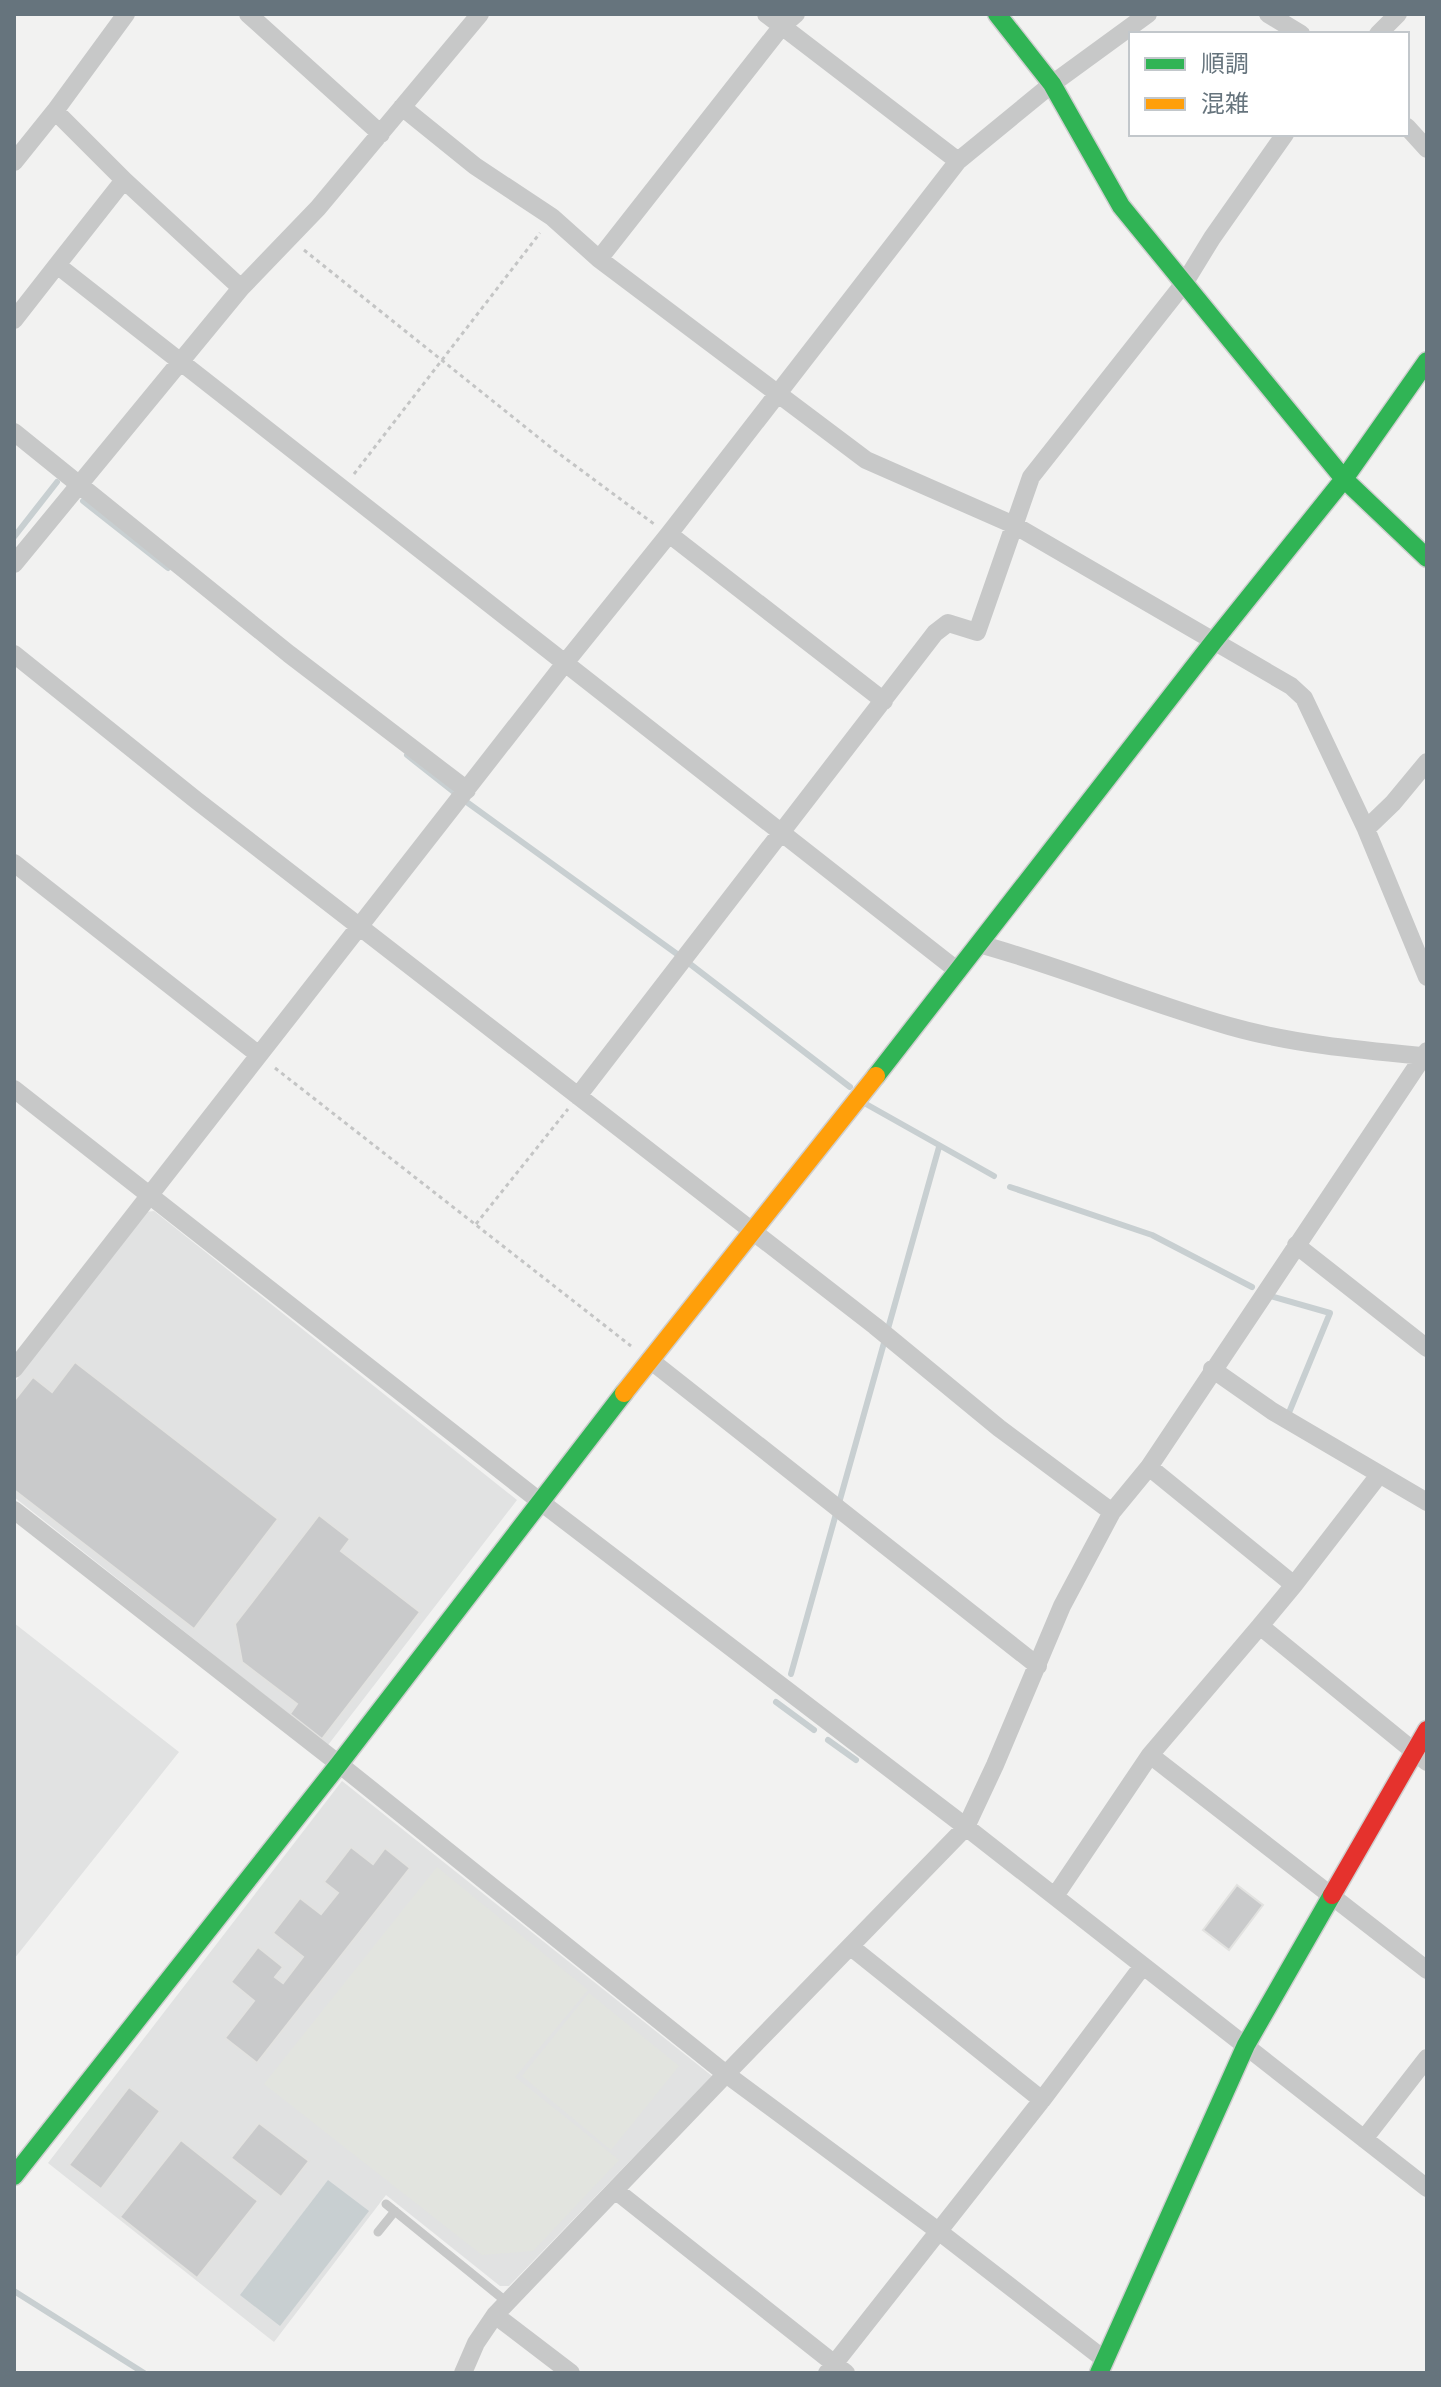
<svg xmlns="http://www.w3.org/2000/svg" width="1441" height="2387" font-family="Rubik,'Noto Sans JP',sans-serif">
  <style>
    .built { fill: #e1e2e2 }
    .green { fill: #e2e4df }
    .water { fill: #c8cfd1 }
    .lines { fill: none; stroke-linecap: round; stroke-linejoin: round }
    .stream { stroke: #c8cfd1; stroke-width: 6 }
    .building { fill: #c9cacb; stroke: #e2e2e0; stroke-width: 2 }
    .fast-casing { stroke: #cfcfcf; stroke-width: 21 }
    .slow-casing { stroke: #cfcfcf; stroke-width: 21 }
    .jam-casing { stroke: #cfcfcf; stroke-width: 21 }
    .path { stroke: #c4c5c5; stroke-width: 3; stroke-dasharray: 4 4; stroke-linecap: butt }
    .lane { stroke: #c7c8c8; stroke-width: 9 }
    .street { stroke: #c7c8c8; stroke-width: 18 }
    .fast { stroke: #30b455; stroke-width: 18 }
    .slow { stroke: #ff9f0a; stroke-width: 18 }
    .jam { stroke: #e5322d; stroke-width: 18 }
  </style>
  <rect width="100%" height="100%" fill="#f2f2f1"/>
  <path class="built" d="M154,1211L517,1500L328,1745L14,1497V1383L145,1212Z
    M14,1623L179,1752L14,1959Z
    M342,1781L712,2076L509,2286H500L386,2195L274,2342L48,2163Z"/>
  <path class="green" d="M437,1867L588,1990L515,2077L619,2160L533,2251L482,2255L264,2084Z
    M589,1993L679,2066L611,2150L522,2076Z"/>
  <path class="water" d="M328,2180L369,2211L280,2326L240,2295Z"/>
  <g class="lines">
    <path class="stream" d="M83,501L168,568
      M14,537L57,482
      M407,755L455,793
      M468,803L677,954L850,1087
      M866,1104L994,1176
      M1010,1187L1152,1235L1252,1287
      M1270,1296L1330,1313L1288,1415L1291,1417
      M791,1674L939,1147
      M776,1702L814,1730
      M828,1740L856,1760
      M14,2291L144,2373"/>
  </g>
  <path class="building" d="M75,1362L278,1519L194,1629L14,1490V1401L33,1377L52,1392Z
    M319,1515L350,1539L341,1551L420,1612L322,1739L290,1714L297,1704L242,1662L235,1624Z
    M351,1847L373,1864L385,1848L410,1868L257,2063L225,2038L254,2001L231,1982L258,1947L283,1967L275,1977L283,1983L303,1957L273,1933L300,1898L321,1914L338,1893L324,1882Z
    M1237,1885L1263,1905L1229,1950L1203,1930Z
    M129,2087L160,2111L101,2189L69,2165Z
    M259,2123L309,2161L281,2197L231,2158Z
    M181,2140L258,2201L197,2278L120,2217Z"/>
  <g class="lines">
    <g class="fast-casing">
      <path id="fast" d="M997,14L1052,84L1121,206L1344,479L1427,558
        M876,1076L1214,641L1344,479L1427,361
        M14,2176L339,1764L624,1393
        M1099,2373L1246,2045L1332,1895"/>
    </g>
    <g class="slow-casing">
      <path id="slow" d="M624,1393L876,1076"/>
    </g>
    <g class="jam-casing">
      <path id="jam" d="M1332,1895L1427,1730"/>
    </g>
    <path class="path" d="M304,250L554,450L654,524
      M354,474L540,233
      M275,1068L631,1346
      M476,1224L568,1109"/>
    <path class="lane" d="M386,2204L508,2303
      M378,2232L395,2211"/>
    <path class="street" d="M248,14L381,134
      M766,14L958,161
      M1268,14L1301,34
      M1378,34L1398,14
      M402,107L475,166L552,217L599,259L866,460L1014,525L1291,686L1304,698L1366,829L1427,977
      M55,111L124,180L241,288
      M1407,127L1427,149
      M14,162L55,111L126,14
      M124,180L57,265L958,971
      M599,259L782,26L796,14
      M14,320L57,265
      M14,432L289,654L467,790
      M669,534L884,701
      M14,564L241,288L318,208L480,14
      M14,654L196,800L875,1326L999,1428L1112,1512L1149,1467L1294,1585L1260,1626L1427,1762
      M1366,829L1393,803L1427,762
      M14,863L259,1055
      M979,944C1063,967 1145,1002 1229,1026C1292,1044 1359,1050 1423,1056
      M14,1089L542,1503L966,1827L1427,2188
      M578,1096L935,633L948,623L977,632L1031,477L1185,282L1212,238L1285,134
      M1296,1245L1427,1348
      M650,1360L1038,1666
      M14,1369L565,663L669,534L958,161L1052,84L1148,14
      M1212,1369L1272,1411L1427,1502
      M1149,1467L1427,1051
      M14,1510L339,1764L726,2074L495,2315L476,2343L463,2373
      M1294,1585L1379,1475
      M1150,1755L1427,1970
      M1055,1896L1150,1755L1260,1626
      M851,1947L1042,2100
      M1364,2139L1427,2058
      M615,2190L846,2373
      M495,2315L571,2373
      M1105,2360L937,2230L726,2074L966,1827L995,1765L1062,1606L1112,1512
      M827,2373L1042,2100L1142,1967"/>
    <use href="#fast" class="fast"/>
    <use href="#slow" class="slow"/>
    <use href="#jam" class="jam"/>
  </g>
  <rect width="1441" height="2387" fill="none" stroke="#66747d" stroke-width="32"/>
  <rect x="1129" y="32" width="280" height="104" fill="#ffffff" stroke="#c2c7cb" stroke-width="2"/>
  <rect x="1145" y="58" width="40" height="12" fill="#30b455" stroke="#c2c7cb" stroke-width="2"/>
  <text x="1201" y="72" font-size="24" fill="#66747d">順調</text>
  <rect x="1145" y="98" width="40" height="12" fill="#ff9f0a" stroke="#c2c7cb" stroke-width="2"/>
  <text x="1201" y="112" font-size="24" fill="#66747d">混雑</text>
</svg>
